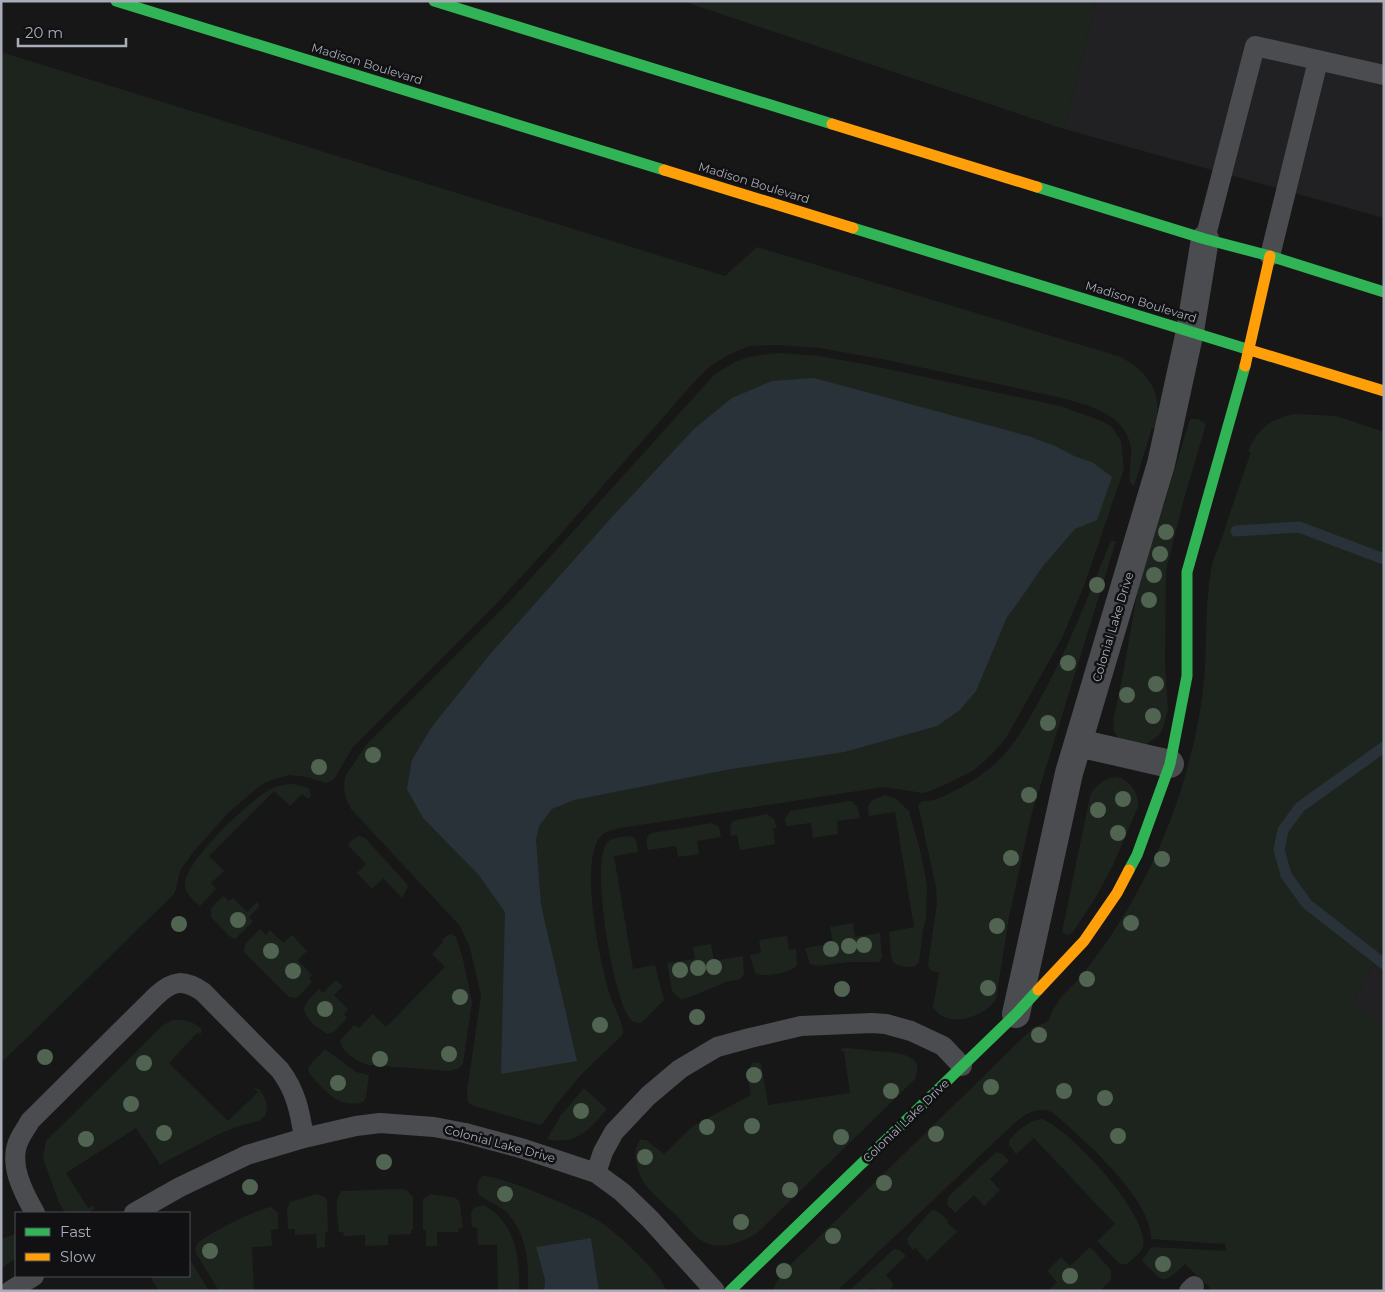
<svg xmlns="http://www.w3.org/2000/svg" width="1385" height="1292" font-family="Montserrat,sans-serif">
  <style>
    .built { fill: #212123 }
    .green { fill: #1d241e }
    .water { fill: #2a3239 }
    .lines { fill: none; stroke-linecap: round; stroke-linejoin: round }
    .stream { stroke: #2a3239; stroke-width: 11 }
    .lane { stroke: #4b4c50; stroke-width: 20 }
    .street { stroke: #4b4c50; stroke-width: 28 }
    .fast { stroke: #30b455; stroke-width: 11 }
    .slow { stroke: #ff9f0a; stroke-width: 11 }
    .tree { fill: #506451 }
    .labels { text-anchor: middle; stroke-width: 5; stroke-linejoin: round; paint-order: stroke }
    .street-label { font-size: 12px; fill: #a8adb8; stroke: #111113 }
  </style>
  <rect width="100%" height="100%" fill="#171717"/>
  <path class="built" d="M1096,1H1384V218L1064,129Z
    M1384,945V1023L1353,1001Z"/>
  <path class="green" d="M682,1H1096L1064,129Z
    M1,52L725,276L757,247L1121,357C1151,375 1163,392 1155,428H1152L1134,486L1130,483C1128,473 1132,460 1131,448C1126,413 1087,405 1058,397L882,359L819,348L778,345L749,346L726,356L708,368L695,381L557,538L496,604L353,747L334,779L326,783L307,777L289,775L271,780L261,785L229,812L194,851L180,871L176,889L174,894L1,1063Z
    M780,353L819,356L869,365L1060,406L1102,421L1112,427L1121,441L1124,469L1084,586L1061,640L1006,738L993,753L974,770L953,781L930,791L923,793L883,787L621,828C614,830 604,831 600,837C579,863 600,964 610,995C613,1006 625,1025 623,1034L580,1076L558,1102L544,1122L540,1125L474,1106L468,1102L467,1091L481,996L470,948L460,926L351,809C345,798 342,788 346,775L366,745L513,598L713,376C738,358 750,355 780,353Z
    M1294,414L1336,416L1384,432V945L1353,1001L1384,1023V1291H1213L1185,1264C1161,1286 1165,1283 1142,1261L1151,1247L1226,1251L1225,1244L1151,1239C1153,1204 1094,1149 1069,1127C1062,1121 1053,1110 1044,1110C1028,1109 1016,1122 1005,1132L837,1291H772L781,1274L1034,1027C1055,1020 1046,1020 1056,1005C1061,996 1069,989 1076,982C1145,900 1189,797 1203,691C1208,651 1204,610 1211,570C1213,559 1218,549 1222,538C1231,509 1241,481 1251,452L1248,451C1259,427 1269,420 1294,414Z
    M1190,419H1198L1206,424L1182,506L1166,570L1165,664L1168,710L1163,728L1159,735L1145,745L1119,739L1115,734L1113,728L1114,716L1124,669L1137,593Z
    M1111,541H1116L1031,816L1009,917L996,999C986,1017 945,1030 933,1007L939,973L930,970L928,964L937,903L936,887L918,805L922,801C934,802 944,796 954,791C972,782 987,772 1001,758C1017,741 1028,721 1039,701C1068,650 1088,595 1111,541Z
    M1115,777C1130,779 1139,793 1138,807L1113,865L1096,897L1073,932L1067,935L1062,932L1090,796C1095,785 1104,779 1115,777Z
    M294,784L309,788L311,796L308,799L302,794L290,806L274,791L209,856L224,871L211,883L216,889L200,906C193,900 185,894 185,884C184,862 254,795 275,787C281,785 288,784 294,784Z
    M885,795L895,798L909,811L920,850L927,885L926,920L923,929L919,962L914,967C909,967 898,967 894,963C890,960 890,938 889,932L914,927L895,812L869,816C867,810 868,805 872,800Z
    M849,801H852L858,808L860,818L837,821L838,834L813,838L811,823L786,826L785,819L790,811Z
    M767,814L774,819L777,828L773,829L775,844L740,850L737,835L731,836L730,826L732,821Z
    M712,823L719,827L721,837L697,841L699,854L678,857L676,846L648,850C646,844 645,836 652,833Z
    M359,836L365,838L407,884L408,887L402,898L383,878L372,889L357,873L366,864L348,845L352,840Z
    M631,836L636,840L638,852L614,856L633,969L655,965L664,1000L641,1023C637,1023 634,1023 631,1020C613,1001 591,866 606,844C610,837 623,837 631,836Z
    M223,896L229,901L233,898L247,912L257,902L260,906L249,917L253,922L235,939L229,936L211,917V908Z
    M853,923L855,937L880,933L882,957L879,962H849L818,966L810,964L805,948L833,943L830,927Z
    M260,929L266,935L270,930L283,943L292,935L307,951L298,960L312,975L309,979L312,982L297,998L289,997L244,952L245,944Z
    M451,934L456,937L463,959L472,1003L463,1063L459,1068L450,1071L368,1065C357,1062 342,1052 340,1041L354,1025L359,1028L373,1014L386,1027L445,967L432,954L443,942L442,940L448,935Z
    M787,936L789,950L796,949L797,966C789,973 764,978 755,973L750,955L761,953L759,940Z
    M711,944L714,961L743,956L744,974L740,979L726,982L688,998L680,999L672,991L667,963L695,959L693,947Z
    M336,980L343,986L334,995L348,1009L344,1014L347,1018L335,1031L328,1034C319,1030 305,1019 304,1008L307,1002L319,989L323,993Z
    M172,1020C184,1019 194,1021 202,1030L200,1035L198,1032L169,1063L228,1121L258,1092L254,1088L259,1089C266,1098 269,1105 265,1116L259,1121L236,1127L219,1134L159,1165V1163L136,1128L66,1173L88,1208L93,1205L94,1209L88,1213H66L60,1205L45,1164L43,1157L46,1141L162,1026Z
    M843,1048C854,1048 864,1050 874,1051C891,1052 929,1052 914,1080L756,1234C741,1242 726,1249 709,1244C695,1240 687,1226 677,1216C661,1200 640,1187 636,1162C635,1154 635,1147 640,1140H646L664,1154L693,1126L751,1095L747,1072L753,1062L761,1063L768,1105L850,1093L844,1051H840Z
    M325,1049L356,1072L369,1075L366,1097L363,1102C344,1107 333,1099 320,1085C315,1080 310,1076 308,1069L309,1066Z
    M584,1088L607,1109C590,1129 576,1146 547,1139L561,1115Z
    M1042,1119C1069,1128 1152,1218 1143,1247C1140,1254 1132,1259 1127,1264H1120L1097,1241L1115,1224L1034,1138L1016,1154L1009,1145V1140C1018,1130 1029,1120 1042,1119Z
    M996,1152L1003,1154L1009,1161L990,1179L1000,1190L984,1206L974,1195L955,1213L947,1204L948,1197Z
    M482,1176C498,1174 580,1210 597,1220C614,1230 661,1272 666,1291H599L591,1238L536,1247L545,1280L544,1291H528C529,1263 527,1232 505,1211C497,1204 487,1201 479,1195C476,1188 477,1181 482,1176Z
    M401,1189L406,1190L413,1197V1230H411V1234L388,1235V1245L365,1246V1235L344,1236L343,1232H339C338,1220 333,1199 342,1191Z
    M317,1194L325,1197L327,1201L328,1232L325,1233V1247L317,1248L316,1234L295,1235V1229H288L287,1208L290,1202Z
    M430,1194L456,1198L460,1203L463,1228H459L458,1232H437V1246H426V1230H423V1199Z
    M483,1205C516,1222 520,1258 519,1291H498L497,1245H478L477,1228L472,1227L471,1213L474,1208Z
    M271,1207L278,1213V1229L271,1230L272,1246L252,1247L254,1291H219L196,1253L195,1250L197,1244C207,1234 257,1209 271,1207Z
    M934,1210L939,1212L948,1220L947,1222L957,1232L927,1261L915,1248L913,1250L908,1244L907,1238L931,1211Z
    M16,1234V1258L1,1269V1239Z
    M1090,1247L1111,1270V1280L1100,1291H1048L1057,1282L1047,1271L1061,1257L1070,1266Z
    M894,1249L900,1250L906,1256L886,1275L894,1285L888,1291H875L871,1287L867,1291H849Z
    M189,1258L209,1291H159L152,1280L151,1276H189Z"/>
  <path class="water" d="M814,378L1028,436L1055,446L1076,457L1092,462L1112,477L1097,520L1075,529L1043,566L1017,604L1007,617L976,691L960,710L937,726L844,752L731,769L574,800L552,809L539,826L536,840L541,905L577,1061L501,1074L505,912L478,874L423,818L407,789L412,760L431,728L491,653L612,517L694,429L732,398L772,381Z
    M591,1238L599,1291H544L545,1280L536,1247Z"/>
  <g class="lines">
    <path class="stream" d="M1236,531L1299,527L1384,559
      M1384,747L1300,807L1283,830L1279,849L1286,875L1307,904L1384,964"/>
    <path class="lane" d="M1205,239L1255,46L1384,75
      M1270,256L1318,61
      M596,1173L603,1152L614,1132L648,1096L680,1069L717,1047L750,1038L801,1026L872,1023L886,1024L911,1031L943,1046L962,1066
      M35,1213C23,1192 7,1162 20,1138C23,1132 27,1127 30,1121L156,996C173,980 184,979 203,992L280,1070C296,1091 300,1112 304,1138
      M134,1213L180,1187L247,1155L304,1138L356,1126L380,1123L434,1127L465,1133L524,1149L596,1173L622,1192L650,1219L715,1291
      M10,1291L34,1276
      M1189,1291L1194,1286"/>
    <path class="street" d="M1078,743L1170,764
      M1016,1014L1069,773L1161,464L1190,331L1205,239"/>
    <path class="fast" d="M116,1L664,170
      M434,1L832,124
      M1037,187L1205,239L1270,256L1384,292
      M853,228L1250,350
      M1129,870L1137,855L1170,764L1187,676V572L1245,366
      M730,1291L1016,1014L1038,990"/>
    <path class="slow" d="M832,124L1037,187
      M664,170L853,228
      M1250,350L1384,391
      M1245,366L1270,256
      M1038,990L1084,941L1117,893L1129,870"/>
  </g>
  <g class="tree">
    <circle cx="1166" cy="532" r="8"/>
    <circle cx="1160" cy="554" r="8"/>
    <circle cx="1154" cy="575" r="8"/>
    <circle cx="1097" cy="585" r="8"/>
    <circle cx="1149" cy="600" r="8"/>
    <circle cx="1068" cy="663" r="8"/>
    <circle cx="1156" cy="684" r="8"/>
    <circle cx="1127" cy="695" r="8"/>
    <circle cx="1153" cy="716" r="8"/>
    <circle cx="1048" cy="723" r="8"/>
    <circle cx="373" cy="755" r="8"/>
    <circle cx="319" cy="767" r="8"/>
    <circle cx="1029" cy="795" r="8"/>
    <circle cx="1123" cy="799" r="8"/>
    <circle cx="1098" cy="810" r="8"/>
    <circle cx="1118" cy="833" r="8"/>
    <circle cx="1011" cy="858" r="8"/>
    <circle cx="1162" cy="859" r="8"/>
    <circle cx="238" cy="920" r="8"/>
    <circle cx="1131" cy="923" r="8"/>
    <circle cx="179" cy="924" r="8"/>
    <circle cx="997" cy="926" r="8"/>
    <circle cx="864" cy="945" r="8"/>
    <circle cx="849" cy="946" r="8"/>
    <circle cx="831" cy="949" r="8"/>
    <circle cx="271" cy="951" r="8"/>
    <circle cx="714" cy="967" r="8"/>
    <circle cx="698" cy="968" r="8"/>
    <circle cx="680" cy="970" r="8"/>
    <circle cx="293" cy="971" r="8"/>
    <circle cx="1087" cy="979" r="8"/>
    <circle cx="988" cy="988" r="8"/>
    <circle cx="842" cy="989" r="8"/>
    <circle cx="460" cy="997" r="8"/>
    <circle cx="325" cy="1009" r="8"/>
    <circle cx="697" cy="1017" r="8"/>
    <circle cx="600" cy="1025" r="8"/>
    <circle cx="1039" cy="1035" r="8"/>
    <circle cx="449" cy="1054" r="8"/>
    <circle cx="45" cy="1057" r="8"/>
    <circle cx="380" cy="1059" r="8"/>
    <circle cx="144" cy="1063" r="8"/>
    <circle cx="754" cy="1075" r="8"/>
    <circle cx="338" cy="1083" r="8"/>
    <circle cx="991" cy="1087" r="8"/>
    <circle cx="891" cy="1091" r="8"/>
    <circle cx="1064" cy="1091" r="8"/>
    <circle cx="1105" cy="1098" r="8"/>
    <circle cx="131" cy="1104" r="8"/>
    <circle cx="581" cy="1111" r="8"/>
    <circle cx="752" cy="1126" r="8"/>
    <circle cx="707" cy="1127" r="8"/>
    <circle cx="164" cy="1133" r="8"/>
    <circle cx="936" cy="1134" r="8"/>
    <circle cx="1118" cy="1136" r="8"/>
    <circle cx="841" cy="1137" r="8"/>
    <circle cx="86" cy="1139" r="8"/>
    <circle cx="645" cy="1157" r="8"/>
    <circle cx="384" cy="1162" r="8"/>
    <circle cx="884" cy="1183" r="8"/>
    <circle cx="250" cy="1187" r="8"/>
    <circle cx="790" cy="1190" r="8"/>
    <circle cx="505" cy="1194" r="8"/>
    <circle cx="741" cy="1222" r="8"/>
    <circle cx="833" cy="1236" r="8"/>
    <circle cx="210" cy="1251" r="8"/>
    <circle cx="1163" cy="1264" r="8"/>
    <circle cx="784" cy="1271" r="8"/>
    <circle cx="1070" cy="1276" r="8"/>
  </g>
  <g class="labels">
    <g class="street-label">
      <text transform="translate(367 64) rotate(17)" y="4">Madison Boulevard</text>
      <text transform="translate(754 183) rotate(17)" y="4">Madison Boulevard</text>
      <text transform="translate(1141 302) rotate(17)" y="4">Madison Boulevard</text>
      <text transform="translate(1113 627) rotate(-73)" y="4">Colonial Lake Drive</text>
      <text transform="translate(906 1121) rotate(-44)" y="4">Colonial Lake Drive</text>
      <text transform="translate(500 1144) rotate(15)" y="4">Colonial Lake Drive</text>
    </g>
  </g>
  <rect width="1385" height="1292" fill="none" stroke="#a8adb8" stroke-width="5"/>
  <rect x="15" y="1212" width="175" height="65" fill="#111113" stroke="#4d4f55"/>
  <rect x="25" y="1228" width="25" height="8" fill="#30b455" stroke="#4d4f55"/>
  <text x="60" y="1237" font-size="15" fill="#a8adb8">Fast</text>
  <rect x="25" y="1253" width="25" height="8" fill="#ff9f0a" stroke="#4d4f55"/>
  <text x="60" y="1262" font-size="15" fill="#a8adb8">Slow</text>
  <path d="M18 38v8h108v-8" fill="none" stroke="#a8adb8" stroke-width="2.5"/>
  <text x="25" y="38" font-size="15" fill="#a8adb8" stroke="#111113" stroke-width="4" paint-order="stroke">20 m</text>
</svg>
